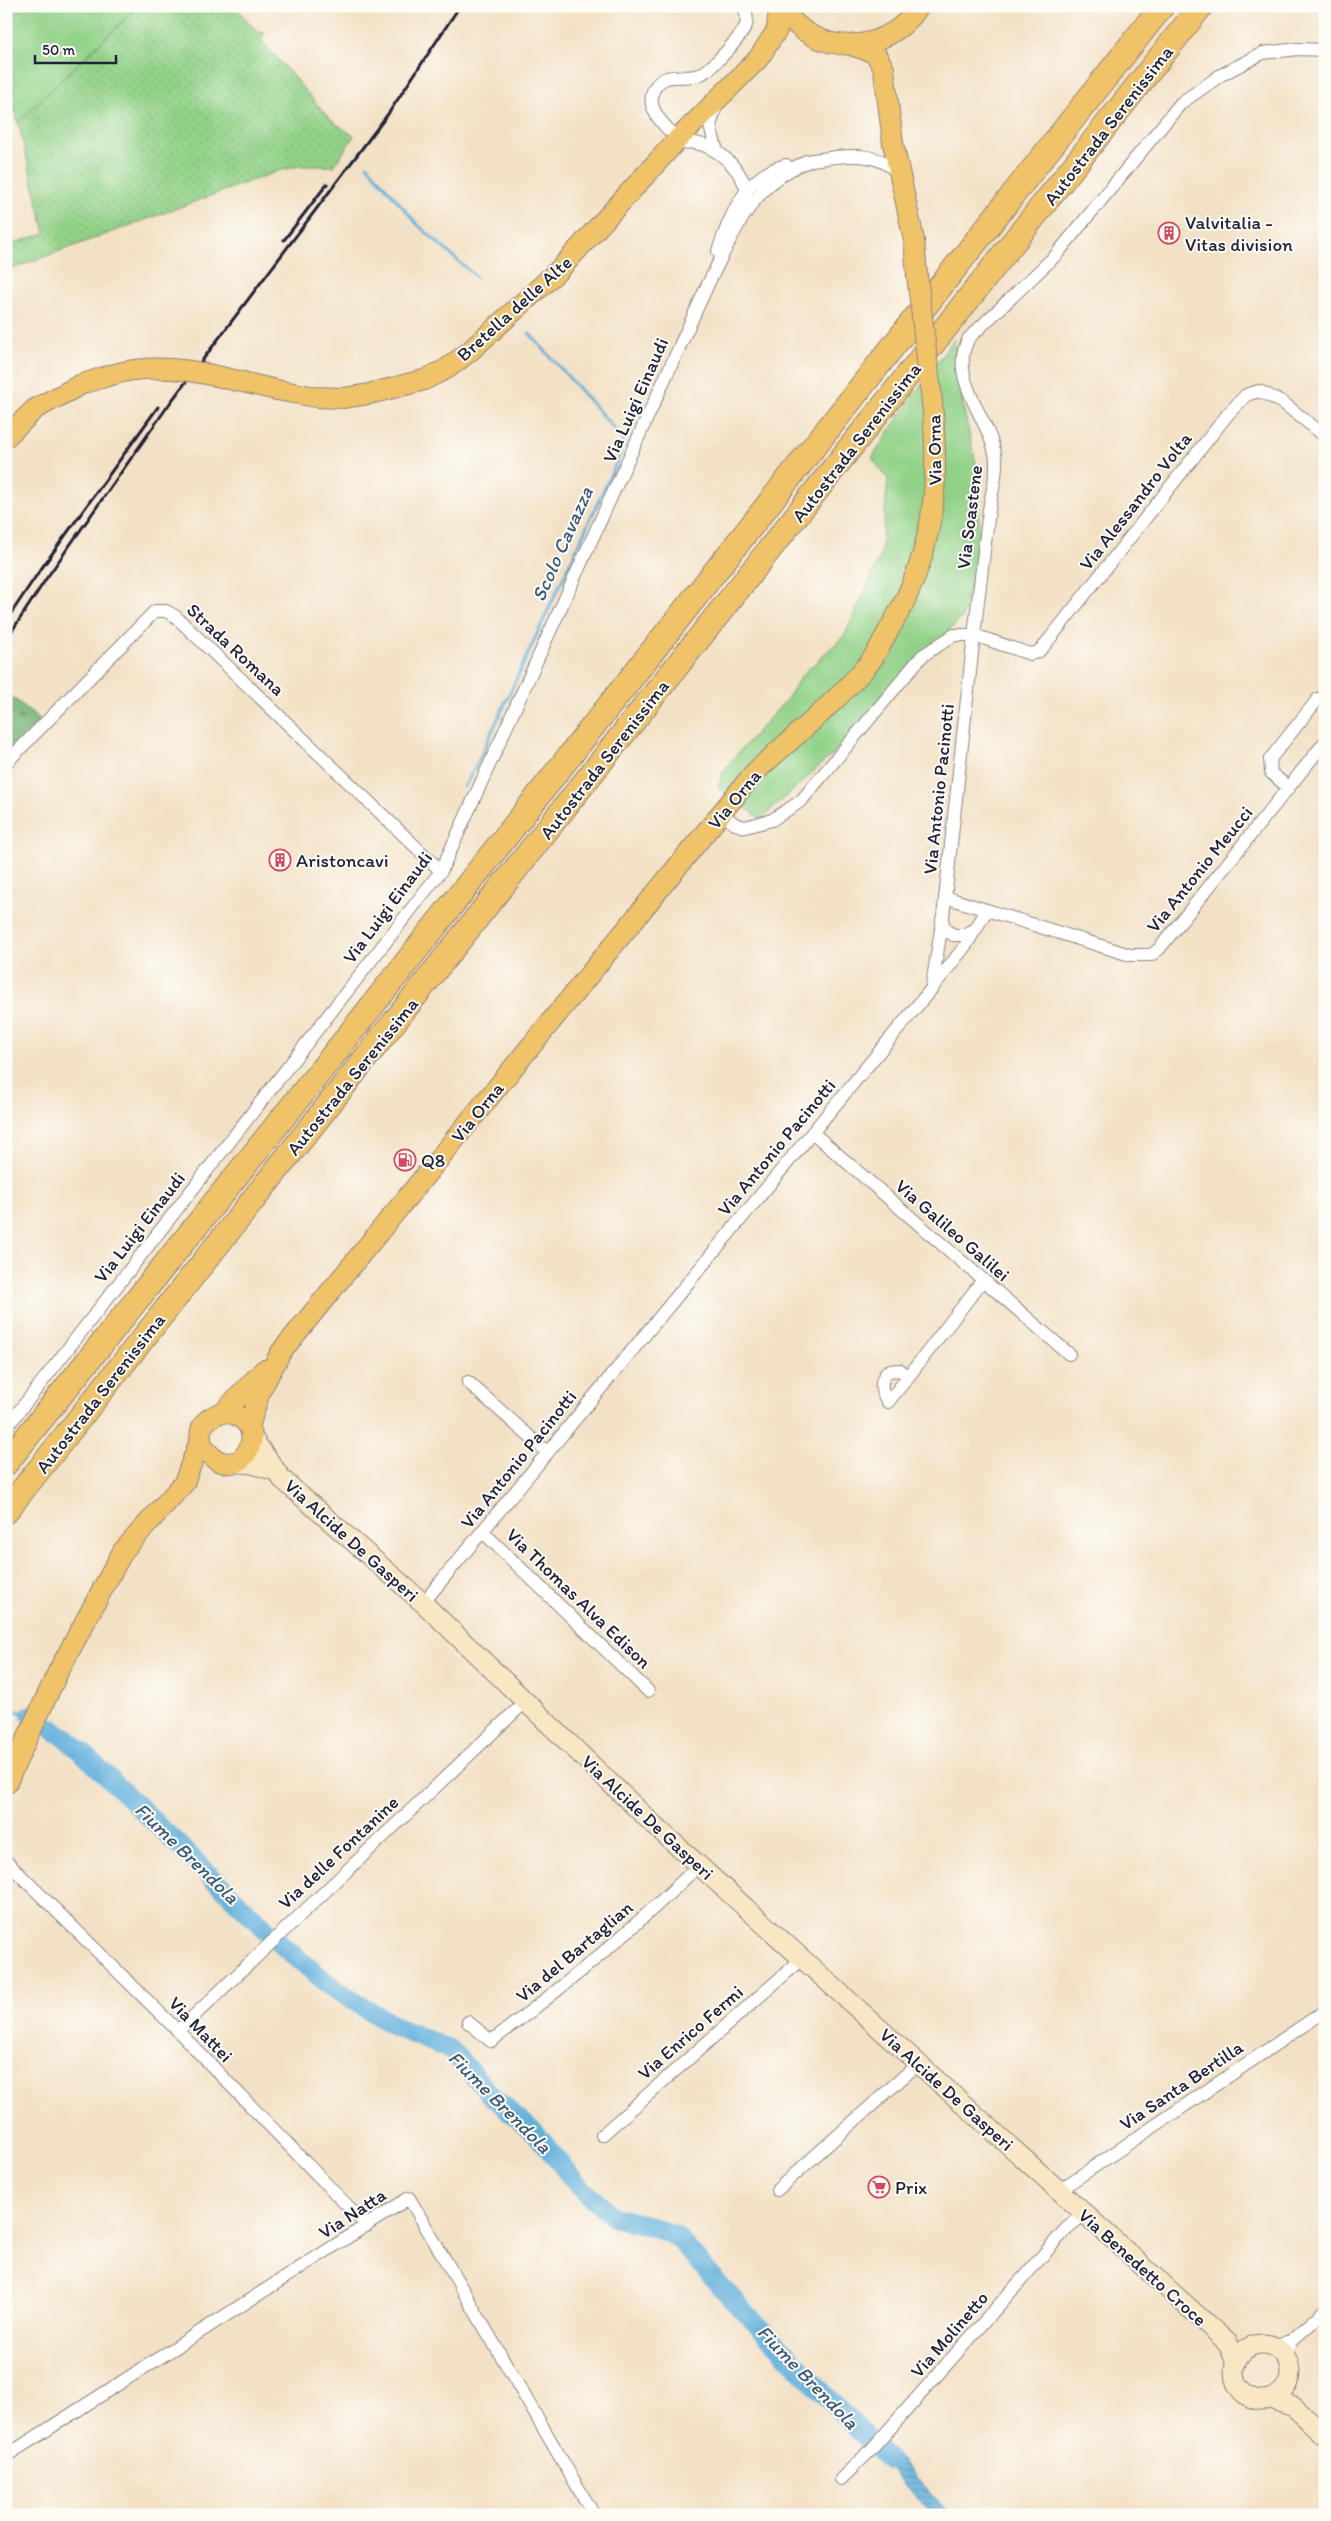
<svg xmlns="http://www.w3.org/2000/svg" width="1331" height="2521" font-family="Itim,sans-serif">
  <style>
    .grass { fill: #91d187; stroke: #5a7a61 }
    .forest { fill: url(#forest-firs); stroke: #4b6a58 }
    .park { fill: url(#park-dots); stroke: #5a7a61 }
    .water { fill: url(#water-rules); stroke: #426a8c }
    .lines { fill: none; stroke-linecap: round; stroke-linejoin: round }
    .stream { stroke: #63b1dd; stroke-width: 3 }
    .river { stroke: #63b1dd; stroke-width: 20 }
    .minor-casing { stroke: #8a8280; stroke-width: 14 }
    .secondary-casing { stroke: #8a8280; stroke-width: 21 }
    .primary-casing { stroke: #8a8280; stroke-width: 22 }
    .motorway-casing { stroke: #8a8280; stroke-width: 26 }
    .minor { stroke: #fff; stroke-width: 12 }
    .secondary { stroke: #f9e7c3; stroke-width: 19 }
    .primary { stroke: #f0c369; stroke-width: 20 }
    .motorway { stroke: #f0c369; stroke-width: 24 }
    .rail { stroke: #22223b; stroke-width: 3 }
    .primary-bridge-casing { stroke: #8a8280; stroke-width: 22; stroke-linecap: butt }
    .primary-bridge { stroke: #f0c369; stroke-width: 20 }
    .labels { text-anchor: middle; stroke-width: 4; stroke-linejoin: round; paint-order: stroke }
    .street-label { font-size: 19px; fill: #22223b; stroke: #fdfcf7 }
    .poi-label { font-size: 19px; fill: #22223b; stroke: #fdfcf7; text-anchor: start }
    .water-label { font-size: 20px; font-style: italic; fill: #3c5b7c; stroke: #fdfcf7 }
  </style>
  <defs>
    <pattern id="forest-firs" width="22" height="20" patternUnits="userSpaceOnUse" patternTransform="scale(1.25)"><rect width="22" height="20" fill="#74b374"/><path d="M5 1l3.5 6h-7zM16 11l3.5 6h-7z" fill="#5f9160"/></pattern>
    <pattern id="park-dots" width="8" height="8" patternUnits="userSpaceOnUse" patternTransform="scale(1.25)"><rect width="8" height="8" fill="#91d187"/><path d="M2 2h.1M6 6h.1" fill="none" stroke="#7db375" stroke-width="1.8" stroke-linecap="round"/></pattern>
    <pattern id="water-rules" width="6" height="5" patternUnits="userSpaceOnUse" patternTransform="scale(1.25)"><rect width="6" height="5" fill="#63b1dd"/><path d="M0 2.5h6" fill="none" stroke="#5190b4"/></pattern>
  </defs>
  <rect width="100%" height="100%" fill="#fdfcf7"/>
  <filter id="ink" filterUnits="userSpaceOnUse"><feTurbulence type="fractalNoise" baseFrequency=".02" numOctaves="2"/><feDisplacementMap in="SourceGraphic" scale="10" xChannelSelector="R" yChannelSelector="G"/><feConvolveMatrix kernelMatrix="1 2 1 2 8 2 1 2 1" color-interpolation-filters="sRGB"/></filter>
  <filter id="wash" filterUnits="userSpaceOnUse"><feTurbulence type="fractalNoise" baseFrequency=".0096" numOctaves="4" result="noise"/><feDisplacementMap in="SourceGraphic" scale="20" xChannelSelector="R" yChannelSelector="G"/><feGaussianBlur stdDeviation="1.12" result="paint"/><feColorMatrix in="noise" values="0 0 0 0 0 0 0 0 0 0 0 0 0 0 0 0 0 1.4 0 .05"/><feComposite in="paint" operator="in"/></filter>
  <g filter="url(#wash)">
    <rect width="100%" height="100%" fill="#f3e1c5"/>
    <path class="grass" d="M6,6H138L18,122L6,84Z
      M954,339L964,411L980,481L978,556L962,618L891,687L846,742L761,819L718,788L723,772L737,754L787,699L802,675L845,635L881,554L888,479L872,458L901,413Z"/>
    <path class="forest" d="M10,695L40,720L6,753V702Z"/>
    <path class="park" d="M138,6H234L258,32L265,33L261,40L331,120L354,136L334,166H299L278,171L6,271V246L45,233L18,122Z"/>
    <path class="water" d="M883,2441L951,2515H928L925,2512L928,2509L872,2453Z"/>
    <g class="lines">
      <path class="stream" d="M367,165L418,225L476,277
        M464,787L476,766L619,457L623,443L621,436L529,333
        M6,1708L30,1715"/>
      <path class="river" d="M31,1715L63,1736L85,1755L283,1946L333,1988L396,2027L451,2050L491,2095L537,2135L577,2184L613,2217L655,2227L677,2237L720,2286L889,2461"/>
    </g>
  </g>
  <g filter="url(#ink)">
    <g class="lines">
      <g class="minor-casing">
        <path id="minor" d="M716,106L710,126L717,151
          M678,139C665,127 643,107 655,87C658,83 662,79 667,78C678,75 691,79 701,74C712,69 742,36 746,25C748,19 746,12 744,6
          M674,147C702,129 748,170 747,197
          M806,161C837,157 877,147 899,175
          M718,251C730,216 745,175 786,165
          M6,763L155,611H166L175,616L441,871
          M1289,788L1271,773L1270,759L1318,699L1325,697
          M721,813L735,824L745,827L772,820L801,801L922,656L954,635H974C979,594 984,552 989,510C991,495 997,476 996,460C992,420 946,379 969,338L1056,255L1181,103L1221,75L1263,53L1298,49L1325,50
          M945,897L1130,955H1151L1159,949L1325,742
          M942,919L944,928L953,935H964L976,929
          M932,985L943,917L974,635L1030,654L1038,652L1044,646L1228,414L1246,395L1259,391L1282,402L1325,436
          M813,1133L1069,1354
          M908,1377L888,1402C880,1390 879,1382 888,1371L900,1370L908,1377L983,1280
          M468,1382L547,1452
          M6,1428L441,871L708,284C735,232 752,180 812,160
          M483,1532L648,1691
          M423,1603L932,988L966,945L987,910
          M6,1861L178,2031L367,2226
          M468,2022L491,2041C564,1987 634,1929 699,1865
          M178,2031L526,1701
          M602,2135L803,1958
          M777,2190L919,2063
          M1058,2191L1325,2011
          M1273,2345L1291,2341L1325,2311
          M1285,2356L1291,2341
          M6,2456L409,2198L594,2515
          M841,2479L871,2450L1067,2228L1084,2214"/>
      </g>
      <g class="secondary-casing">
        <path id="secondary" d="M251,1436L282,1479L423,1603L654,1825L1228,2343L1236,2363
          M230,1462L252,1464L275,1471
          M1234 2372a28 28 0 1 1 56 0a28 28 0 1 1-56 0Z
          M1270,2399L1294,2407L1325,2436"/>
      </g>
      <g class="primary-casing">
        <path id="primary" d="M781,6C813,59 888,56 919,6
          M854,46L875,53L884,69L893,143L914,240L917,275
          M277,390L316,397L344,398L369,394L424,380L448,368L470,351L560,269L678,139L758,59L777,30L779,6
          M6,437L35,409L82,384
          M224,1412C241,1414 257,1427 250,1446C231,1494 166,1428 224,1412L264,1370
          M249,1427L260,1391L281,1352L754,773C793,737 836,703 870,662C878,652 884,638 891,626C941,543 941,462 928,368
          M6,1784L58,1672L123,1551L184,1483L201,1438"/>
      </g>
      <g class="motorway-casing">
        <path id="motorway" d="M6,1463L338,1049L1162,6
          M6,1511L1201,6"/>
      </g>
      <use href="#minor" class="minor"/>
      <use href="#secondary" class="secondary"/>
      <use href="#primary" class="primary"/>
      <use href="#motorway" class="motorway"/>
      <path class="rail" d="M284,240L327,184
        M6,621L36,576L158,407
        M6,640L46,579L170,403L388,114L460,6"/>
      <g class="primary-bridge-casing">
        <path id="primary-bridge" d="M917,275L928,368
          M82,384C96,380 109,375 123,372C175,361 226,379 277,390"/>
      </g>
      <use href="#primary-bridge" class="primary-bridge"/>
    </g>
  </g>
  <defs>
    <g id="building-ring" transform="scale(1.125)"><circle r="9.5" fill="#fdfcf7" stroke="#d1495b" stroke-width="1.5"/><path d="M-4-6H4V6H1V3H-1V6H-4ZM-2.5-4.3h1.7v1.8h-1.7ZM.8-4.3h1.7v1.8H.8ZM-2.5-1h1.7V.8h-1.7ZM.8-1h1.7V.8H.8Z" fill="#d1495b"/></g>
    <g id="fuel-ring" transform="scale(1.125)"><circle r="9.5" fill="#fdfcf7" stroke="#d1495b" stroke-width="1.5"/><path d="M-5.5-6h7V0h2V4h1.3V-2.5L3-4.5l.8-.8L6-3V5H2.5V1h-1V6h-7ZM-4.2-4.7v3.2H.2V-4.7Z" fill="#d1495b"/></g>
    <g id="supermarket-ring" transform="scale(1.125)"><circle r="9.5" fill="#fdfcf7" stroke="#d1495b" stroke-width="1.5"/><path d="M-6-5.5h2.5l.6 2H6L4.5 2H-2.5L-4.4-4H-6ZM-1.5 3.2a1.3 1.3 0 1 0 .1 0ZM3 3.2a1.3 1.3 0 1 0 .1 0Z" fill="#d1495b"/></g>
  </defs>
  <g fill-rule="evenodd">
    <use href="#building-ring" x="1169" y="233"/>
    <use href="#building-ring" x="280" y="860"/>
    <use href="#fuel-ring" x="405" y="1160"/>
    <use href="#supermarket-ring" x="879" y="2187"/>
  </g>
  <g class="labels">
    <g class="street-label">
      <text transform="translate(1108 125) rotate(-52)" y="7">Autostrada Serenissima</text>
      <text transform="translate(514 308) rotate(-42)" y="7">Bretella delle Alte</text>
      <text transform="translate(635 400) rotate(-66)" y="7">Via Luigi Einaudi</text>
      <text transform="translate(856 442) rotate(-52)" y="7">Autostrada Serenissima</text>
      <text transform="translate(934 450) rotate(-91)" y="7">Via Orna</text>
      <text transform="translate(1135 501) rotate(-52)" y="7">Via Alessandro Volta</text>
      <text transform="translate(969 517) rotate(-83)" y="7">Via Soastene</text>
      <text transform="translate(236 649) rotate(43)" y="7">Strada Romana</text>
      <text transform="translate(604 759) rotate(-52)" y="7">Autostrada Serenissima</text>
      <text transform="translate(938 789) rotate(-84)" y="7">Via Antonio Pacinotti</text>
      <text transform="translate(734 799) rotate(-50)" y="7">Via Orna</text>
      <text transform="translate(1199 869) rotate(-51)" y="7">Via Antonio Meucci</text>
      <text transform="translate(387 907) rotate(-53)" y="7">Via Luigi Einaudi</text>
      <text transform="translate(352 1076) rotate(-51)" y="7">Autostrada Serenissima</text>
      <text transform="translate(477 1112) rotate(-51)" y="7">Via Orna</text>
      <text transform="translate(776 1147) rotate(-50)" y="7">Via Antonio Pacinotti</text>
      <text transform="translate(139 1227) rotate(-52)" y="7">Via Luigi Einaudi</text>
      <text transform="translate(953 1230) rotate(41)" y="7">Via Galileo Galilei</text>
      <text transform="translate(100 1393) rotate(-52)" y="7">Autostrada Serenissima</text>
      <text transform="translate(518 1459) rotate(-51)" y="7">Via Antonio Pacinotti</text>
      <text transform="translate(352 1540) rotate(42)" y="7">Via Alcide De Gasperi</text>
      <text transform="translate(579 1598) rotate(44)" y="7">Via Thomas Alva Edison</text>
      <text transform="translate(648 1817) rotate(43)" y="7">Via Alcide De Gasperi</text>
      <text transform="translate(338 1852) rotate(-43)" y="7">Via delle Fontanine</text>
      <text transform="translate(574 1951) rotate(-40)" y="7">Via del Bartaglian</text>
      <text transform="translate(201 2029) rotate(46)" y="7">Via Mattei</text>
      <text transform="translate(690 2032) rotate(-41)" y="7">Via Enrico Fermi</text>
      <text transform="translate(1181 2085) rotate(-34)" y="7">Via Santa Bertilla</text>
      <text transform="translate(947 2089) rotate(42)" y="7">Via Alcide De Gasperi</text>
      <text transform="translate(352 2213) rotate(-33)" y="7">Via Natta</text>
      <text transform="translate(1143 2267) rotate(42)" y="7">Via Benedetto Croce</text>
      <text transform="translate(949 2334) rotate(-49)" y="7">Via Molinetto</text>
    </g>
    <g class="poi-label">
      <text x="1185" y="229">Valvitalia -<tspan x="1185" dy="22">Vitas division</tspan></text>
      <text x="296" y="867">Aristoncavi</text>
      <text x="421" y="1167">Q8</text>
      <text x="895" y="2194">Prix</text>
    </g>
    <g class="water-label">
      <text transform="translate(562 544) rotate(-66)" y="7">Scolo Cavazza</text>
      <text transform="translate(187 1853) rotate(44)" y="7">Fiume Brendola</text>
      <text transform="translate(500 2102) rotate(45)" y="7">Fiume Brendola</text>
      <text transform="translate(808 2377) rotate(46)" y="7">Fiume Brendola</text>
    </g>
  </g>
  <rect width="1331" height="2521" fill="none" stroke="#fdfcf7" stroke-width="25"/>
  <path d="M35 55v8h81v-8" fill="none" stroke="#22223b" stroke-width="2.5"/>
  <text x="42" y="55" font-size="15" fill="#22223b" stroke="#fdfcf7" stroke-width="4" paint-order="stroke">50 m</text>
</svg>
